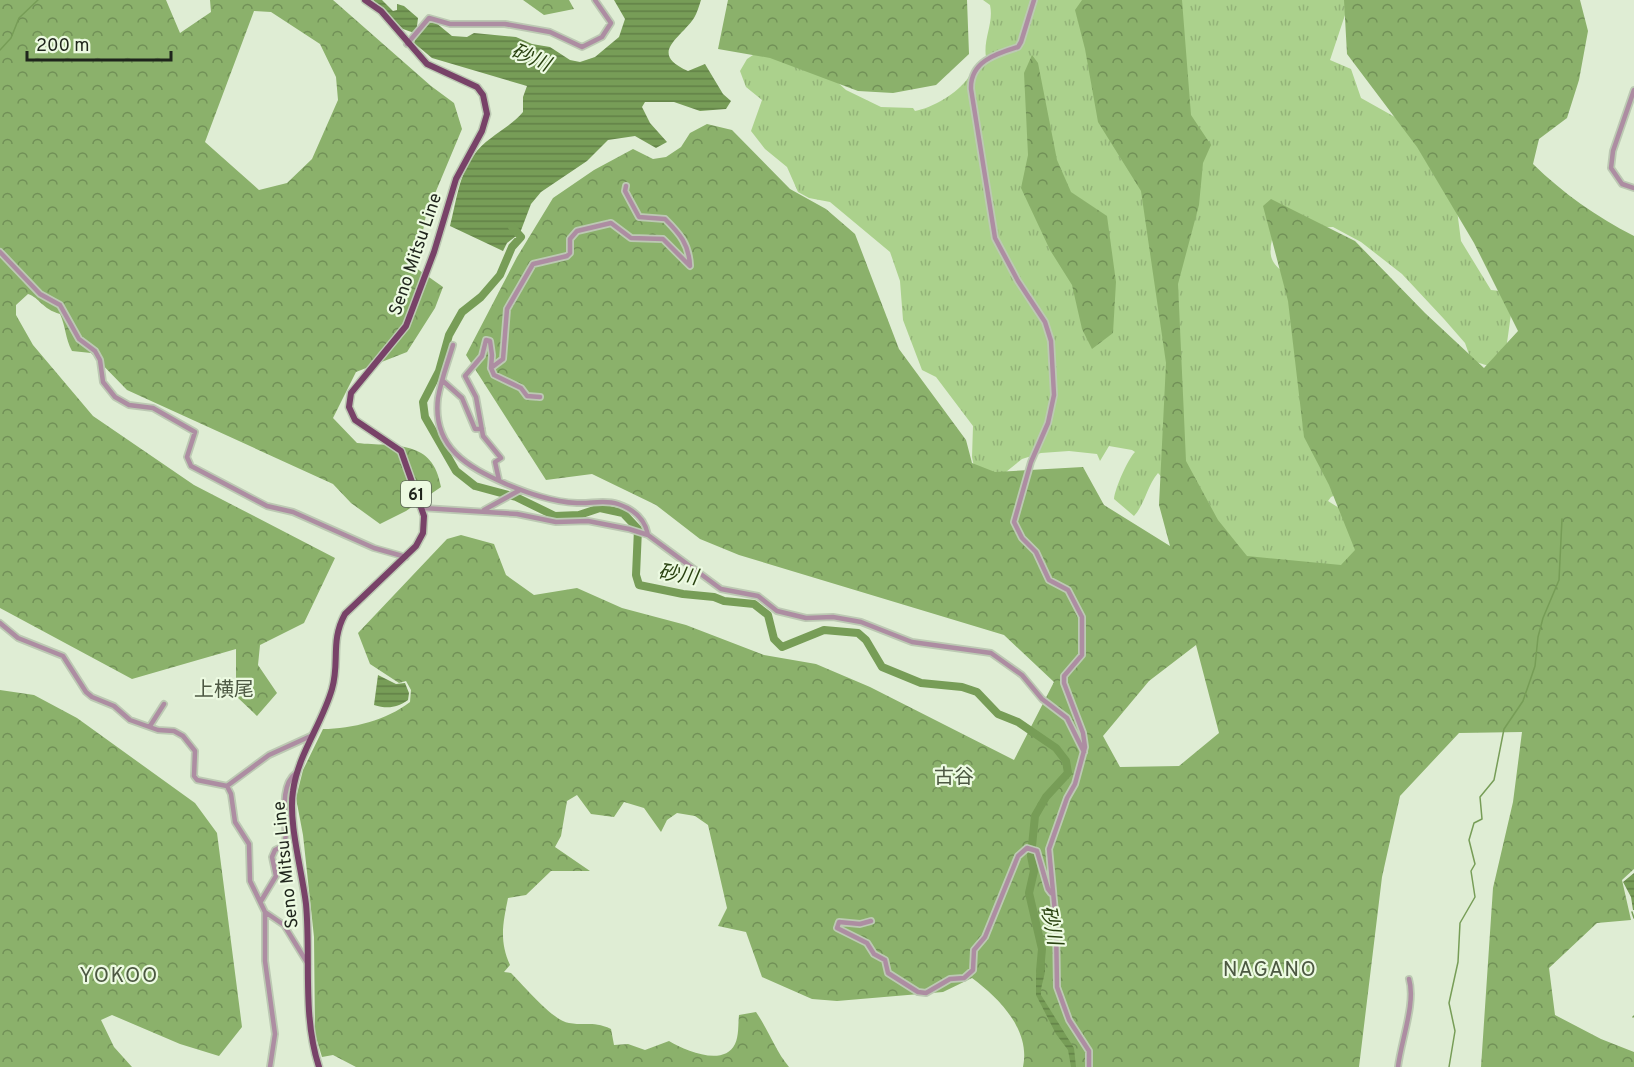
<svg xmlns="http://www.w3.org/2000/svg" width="1634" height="1067" font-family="Overpass,'Noto Sans JP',sans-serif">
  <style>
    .grass { fill: url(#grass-tufts) }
    .forest { fill: url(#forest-crowns); fill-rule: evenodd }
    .water { fill: url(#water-rules) }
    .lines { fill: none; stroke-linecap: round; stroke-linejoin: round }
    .stream { stroke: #779d57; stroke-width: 1.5 }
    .river { stroke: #779d57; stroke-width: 8 }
    .minor-casing { stroke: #bcc9b3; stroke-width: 8 }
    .major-casing { stroke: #bcc9b3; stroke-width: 9 }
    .minor { stroke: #ad8da2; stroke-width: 4.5 }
    .major { stroke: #784268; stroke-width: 6 }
    .labels { text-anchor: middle; stroke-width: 4.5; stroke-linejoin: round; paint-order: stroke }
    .shield { fill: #ecfae1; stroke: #5c6557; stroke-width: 1.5 }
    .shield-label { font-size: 16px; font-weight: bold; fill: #1f251c }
    .street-label { font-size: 18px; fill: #1f251c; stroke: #ecfae1 }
    .water-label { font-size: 20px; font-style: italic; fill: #294210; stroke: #ecfae1 }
    .neighbourhood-label { font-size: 20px; fill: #4d5943; stroke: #ecfae1 }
    .quarter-label { font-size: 21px; letter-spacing: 1.5px; fill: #4d5943; stroke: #ecfae1 }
  </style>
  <defs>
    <pattern id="grass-tufts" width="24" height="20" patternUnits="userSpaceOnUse" patternTransform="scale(1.5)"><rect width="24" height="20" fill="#abd18c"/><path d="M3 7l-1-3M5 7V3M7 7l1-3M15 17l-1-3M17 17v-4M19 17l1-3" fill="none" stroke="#93b378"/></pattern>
    <pattern id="forest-crowns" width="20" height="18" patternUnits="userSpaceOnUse" patternTransform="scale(1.5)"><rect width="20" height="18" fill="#8bb16b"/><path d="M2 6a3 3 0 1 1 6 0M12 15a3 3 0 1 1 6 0" fill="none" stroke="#719057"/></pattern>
    <pattern id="water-rules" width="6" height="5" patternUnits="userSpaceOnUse" patternTransform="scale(1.5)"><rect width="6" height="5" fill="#779d57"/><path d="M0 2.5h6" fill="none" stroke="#618047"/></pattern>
  </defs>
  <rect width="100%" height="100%" fill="#dfedd4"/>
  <path class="grass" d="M983,0H1350L1330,60L1351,69L1361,98L1402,121L1457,210L1461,241L1491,290L1500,291L1512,307L1506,350L1489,366L1476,362L1470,357L1465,343L1444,319L1402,274L1361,242L1333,227L1275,229C1270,246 1266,259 1281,270L1344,491L1331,497L1328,501L1347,513L1370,565L1259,584L1158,473C1147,486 1145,504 1134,516L1114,499C1115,488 1128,459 1135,452L1132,450L1109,446L1100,461L1097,454L1069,451L1041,453L1022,459L1001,476L976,477L972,457L973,426L936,377L922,370L903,320L900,281L890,252L830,202L809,198L798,192L787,167L765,149L751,131L762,100L746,87L740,71L747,59L756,53L826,72L846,90L881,107L913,108L915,111C932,108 958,93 968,78C974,69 975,62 986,57C983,39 994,23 990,5Z"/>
  <path class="forest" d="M0,0H166L180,33L211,12L210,0H333L431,86L454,103L462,129L426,215L416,268L443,287L435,308L407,352L356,372L333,418L357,443C396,447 433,439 441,487L406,511L380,524L351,503L333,484L127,390L91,353L72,351C65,338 66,327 60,314C42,309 40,298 28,294L16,305V315L33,345L93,416L194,485L335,558L304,623L260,645L258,665L277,693L257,716L236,696V649L132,679L0,608ZM254,11L271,12L320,44L336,77L338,100L312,159L287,183L259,190L205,142Z
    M523,0H569L574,9L544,15Z
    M728,0H967L969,54L936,85L893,93L858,91L770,58L718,49Z
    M1082,0H1182L1191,115L1211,145L1203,163L1199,205L1178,284L1186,461L1218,520L1247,556L1341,565L1355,550L1329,485L1304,437L1288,301L1263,206L1271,199L1355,241L1425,313L1484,368L1518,331L1474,243L1417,147L1347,54L1344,0H1580L1588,31L1579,80L1567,118L1539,139L1533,164C1564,194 1595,216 1634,236V869L1622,880L1631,920L1597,923L1549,968L1555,1015L1601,1039L1634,1052V1067H1481L1493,888L1513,802L1522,732L1459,733L1400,796L1382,877L1359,1067H1023C1031,1030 999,998 972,978L943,992L837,1001L812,999L762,977L746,932L718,926L727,908L708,825L695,816L677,813L667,820L661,832L644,808L624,802L614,817L591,814L577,795L567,801L561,836L555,847L590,871H551L526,895L508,898C503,923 499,941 510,965L504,972L511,973C523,985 553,1021 569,1023C586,1026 593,1021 611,1029L614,1045L628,1044L645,1050L669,1041C686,1051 724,1067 735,1044C739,1036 738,1024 739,1015L756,1012C769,1031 775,1050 789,1067H356L333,1055L322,1057L315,1034L314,937L303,835L296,798L303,770L323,729C352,729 387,720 410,702L411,690L406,681L399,683L370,664L358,633L447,539L461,535L494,544L506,575L534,595L577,588L622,608L686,625L764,655L816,664L870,687L1014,760L1054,682L1004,635L739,555L700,539L656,505L592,474L546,480L466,355L517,257L553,198L594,170L633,149L653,159L666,157L681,147L690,133L707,124L732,130L790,189L826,209L855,234L899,349L966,440L972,463L995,472L1083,467L1104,505L1170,546L1159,505L1166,363L1141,191L1098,122L1085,49L1075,10ZM1196,645L1219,733L1179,766L1120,767L1103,736L1149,681Z
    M1032,55L1038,63L1057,160L1071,192L1107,216L1116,282L1113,333L1092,349L1082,329L1072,285L1050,250L1021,188L1028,155L1024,73Z
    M0,690L34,695L77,718L195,803L217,833L242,1027L219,1056L180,1044L112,1015L101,1020L114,1047L132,1067H0Z"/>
  <path class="water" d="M373,0H382L393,11L397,10V4L404,6L418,18L417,26L420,28L428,22H435L452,36L467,37L474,33L516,37L532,44L550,47L570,60L580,62L595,57L619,37L625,19L614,0H701C699,6 697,13 694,18C680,39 648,53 688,71L705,64L723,94L731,101L726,109L700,111L674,102H645L642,107L650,123L667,142L656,148L635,136L608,140L587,161L541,192L531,204L520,233L507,243L503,251L450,226C456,203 459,174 474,155C486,137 509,129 523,112V97L527,86L432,58L414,43L417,34L403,29Z
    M378,675L396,684L405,683L409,693L408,700C397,708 387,709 374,705Z
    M1634,873V910H1633L1631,897L1623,882Z
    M1041,960H1044C1048,974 1040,983 1041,995L1074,1048L1076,1067H1071L1068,1050L1056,1034L1036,995V974Z"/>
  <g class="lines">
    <path class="stream" d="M0,50L11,38L19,18L38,0
      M1632,912L1634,918
      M1633,1017L1634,1016
      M1449,1067L1455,1031L1449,1003L1458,962L1460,923L1475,897L1471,871L1475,864L1469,840L1474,823L1482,819L1480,797L1494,780L1504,729L1523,701L1535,666L1538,637L1543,618L1559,580L1562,519"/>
    <path class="river" d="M512,227L521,237L512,247L500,275L481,297L462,312L449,335L439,371L423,402L425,417L456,471L475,486L516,497L555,516L579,515L600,508L623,513L638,529L636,575L639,585L683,594L714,597L724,601L754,604L768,615L774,639L782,647L824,630L858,633L866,640L882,667L921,683L962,687L977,692L998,714L1018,722L1056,748L1066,761L1068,773L1046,797L1035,816L1031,856L1034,871L1029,893L1042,949L1040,971"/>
    <g class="minor-casing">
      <path id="minor" d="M1034,0L1021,42L1018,47C995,54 970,62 971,89L995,238L1018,281L1045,322L1051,341L1054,395L1048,423L1031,462L1014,522L1022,538L1036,552L1049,580L1068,590L1082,617V655L1064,676V683L1083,733L1085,747L1075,784L1067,798L1049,849L1056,923L1057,987L1069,1020L1089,1051V1067
        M407,44L429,18L450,24H505L550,32L582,47L602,37L611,23L595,0
        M1634,90L1613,151L1611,168L1622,184L1634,188
        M0,252L40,294L60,305L79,339L95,351L100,360L103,382L115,397L129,405L153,408L195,432L187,457L191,466L267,506L293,512L374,548L406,557
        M453,345C448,362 441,380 438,398C432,448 468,467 506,484C528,493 552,502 577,503C591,504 604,499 618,504C633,509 645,519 648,535
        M491,368L494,375L521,388L527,396L540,397
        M443,381L462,398L475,429H482
        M499,480L495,462L501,458L483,436L476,397L465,376L482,356L486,340L490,341L492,355L491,368L503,359L507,309L533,264L567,256L570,253V239L577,231L611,223L631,238L663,239L690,266C689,244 680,234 665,219L639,217L625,191L626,186
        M423,508L517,514L556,522L588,521L629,529L648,535L721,589L758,596L777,611L806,618L833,617L861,622L912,642L991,653L1022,675L1042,699L1067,718L1084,752
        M484,510L520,490
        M0,623L18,638L63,656L86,692L92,697L114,706L130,720L158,730L174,731L183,736L195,751L194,776L197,780L227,786L269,755L313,735
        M150,726L164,704
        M227,786L231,794L235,822L249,844L250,881L265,912V961L275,1034L270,1067
        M261,901L276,876L272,857L275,850L285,845C288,827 277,787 296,773
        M265,912L284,925L308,964
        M871,921L860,924L839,922L837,928L867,943L874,954L885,960L888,973L918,992L926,993L950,979L964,978L973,970L974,950L985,937L1018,856L1027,848L1037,851L1048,889L1051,893
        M1398,1067C1401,1041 1416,1003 1409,979"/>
    </g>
    <g class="major-casing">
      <path id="major" d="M319,1067C302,1015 311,958 306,904C302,871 288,822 293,791C298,754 322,724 332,689C340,662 330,641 345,614L416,546L423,533L424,516L401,451L355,420L349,407L351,393L406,326L434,252L456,179L482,131L487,114L483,95L477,87L427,64L381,11L365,0"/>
    </g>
    <use href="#minor" class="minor"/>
    <use href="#major" class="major"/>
  </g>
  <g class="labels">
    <rect class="shield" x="401" y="481" width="30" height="26" rx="4.5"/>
    <g class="shield-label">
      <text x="416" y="500">61</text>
    </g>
    <g class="street-label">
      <text transform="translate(415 254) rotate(-71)" y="6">Seno Mitsu Line</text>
      <text transform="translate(285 865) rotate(-96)" y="6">Seno Mitsu Line</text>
    </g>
    <g class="water-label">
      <text transform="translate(531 57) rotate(23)" y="7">砂川</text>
      <text transform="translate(678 574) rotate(9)" y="7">砂川</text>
      <text transform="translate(1052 925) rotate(79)" y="7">砂川</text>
    </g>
    <g class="neighbourhood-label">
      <text x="224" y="696">上横尾</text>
      <text x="954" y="783">古谷</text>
    </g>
    <g class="quarter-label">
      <text x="1270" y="976">NAGANO</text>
      <text x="119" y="982">YOKOO</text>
    </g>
  </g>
  <path d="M27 51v9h144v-9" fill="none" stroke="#1f251c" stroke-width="3"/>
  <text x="36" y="51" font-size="18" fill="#1f251c" stroke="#ecfae1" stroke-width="4.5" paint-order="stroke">200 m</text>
</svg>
